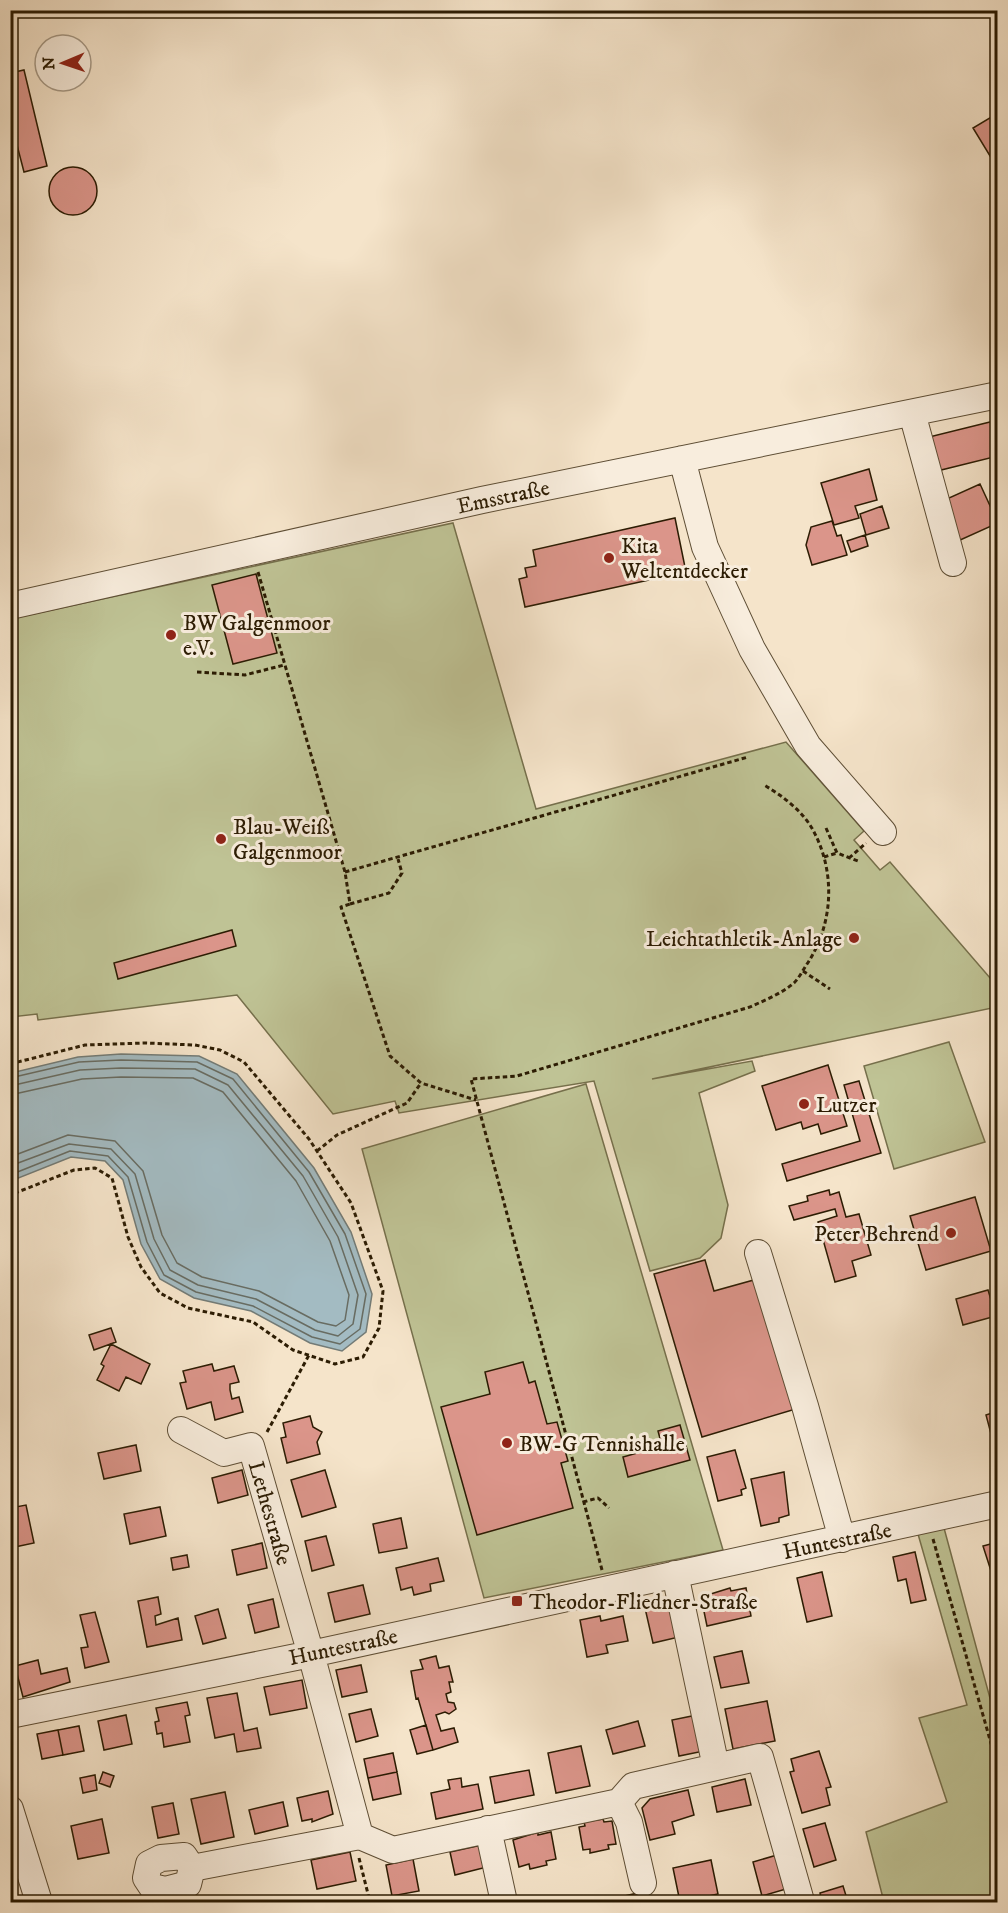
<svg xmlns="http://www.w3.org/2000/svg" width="1008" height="1913" font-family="'IM FELL DW Pica',serif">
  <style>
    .green { fill: #bfc395; stroke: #76704c; stroke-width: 1.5 }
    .water { fill: #a3bbc2; stroke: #737b76; stroke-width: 1.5 }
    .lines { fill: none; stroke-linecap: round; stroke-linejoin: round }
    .shore { stroke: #686c62; stroke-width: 1.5 }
    .building { fill: #db958a; stroke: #2c1c03; stroke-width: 1.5 }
    .minor-casing { stroke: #5e4e35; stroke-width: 28 }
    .path { stroke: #2c1c03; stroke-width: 3; stroke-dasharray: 4.5 3; stroke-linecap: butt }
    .minor { stroke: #f8eddd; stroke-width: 26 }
    .poi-dot { fill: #8f2418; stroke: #f8eddd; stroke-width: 2 }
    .labels { text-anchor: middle; stroke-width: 6; stroke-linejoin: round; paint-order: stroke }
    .street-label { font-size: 22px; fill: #2c1c03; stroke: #f8eddd }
    .poi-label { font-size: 22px; fill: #2c1c03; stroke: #f8eddd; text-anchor: start }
  </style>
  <rect width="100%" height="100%" fill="#f5e4ca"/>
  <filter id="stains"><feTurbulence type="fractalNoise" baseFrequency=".00333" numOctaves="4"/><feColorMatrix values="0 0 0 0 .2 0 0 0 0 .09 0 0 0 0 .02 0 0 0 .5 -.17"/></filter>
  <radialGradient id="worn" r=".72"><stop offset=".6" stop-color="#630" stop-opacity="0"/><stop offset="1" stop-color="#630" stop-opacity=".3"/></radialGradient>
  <path class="green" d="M453,523L536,809L786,742L864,831L854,840L880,870L890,862L997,986V1007L652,1079L752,1061L755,1071L699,1093L728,1205L721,1238L700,1258L650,1271L594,1081L399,1113L395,1101L333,1114L237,995L38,1020L37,1014L11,1017L10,619Z
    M949,1042L985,1142L894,1169L864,1066Z
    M586,1084L723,1550L484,1598L362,1149Z
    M944,1528L997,1724V1902H884L866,1832L947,1802L919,1718L967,1705L918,1534Z"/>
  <path class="water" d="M121,1054L199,1056L237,1074L314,1168L351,1232L372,1294L366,1332L342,1351L310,1343L251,1311L194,1298L160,1279L141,1244L123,1180L105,1161L71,1157L11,1181V1073L78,1057Z"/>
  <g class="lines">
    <path class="shore" d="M10,1078L79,1062L121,1060L197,1062L233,1079L309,1172L345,1234L366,1294L360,1329L340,1344L312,1337L253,1306L196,1292L164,1275L147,1242L128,1177L108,1156L70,1151L10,1175
      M10,1086L80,1070L121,1068L195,1069L228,1085L303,1176L338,1237L358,1295L353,1324L338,1336L315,1330L256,1299L198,1285L170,1270L154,1239L135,1174L111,1149L69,1144L10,1166
      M10,1095L82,1079L121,1077L193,1078L223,1092L296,1181L330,1241L349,1295L345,1320L336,1326L318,1322L259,1291L202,1277L177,1263L162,1235L143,1171L115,1141L68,1135L10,1157"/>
  </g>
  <path class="building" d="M24,70L47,166L24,172L10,118V73Z
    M998,113V169L973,128Z
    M49 191a24 24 0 1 1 48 0a24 24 0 1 1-48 0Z
    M998,420V456L933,472L925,438Z
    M869,469L877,500L855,506L859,518L834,525L821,483Z
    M980,484L998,523L958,541L940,502Z
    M882,506L889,528L866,535L860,514Z
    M675,518L686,572L525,607L519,579L527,577L525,568L536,566L533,550Z
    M832,521L837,536L841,535L847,555L812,565L806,545L811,527Z
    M865,535L868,546L851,552L847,541Z
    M256,574L277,653L233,664L212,585Z
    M232,930L236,946L118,979L114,963Z
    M828,1065L847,1126L821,1134L818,1124L803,1129L801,1122L776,1130L762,1086Z
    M859,1081L881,1153L787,1181L782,1164L860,1141L844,1085Z
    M829,1190L830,1195L839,1192L846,1217L859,1214L871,1255L852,1261L856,1276L835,1282L818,1222L837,1216L835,1209L794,1220L789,1206L808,1201L807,1196Z
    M975,1197L991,1251L926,1270L910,1216Z
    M705,1260L714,1291L761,1278L799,1408L702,1437L654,1274Z
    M988,1290L996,1316L963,1325L956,1299Z
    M111,1328L116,1342L94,1350L89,1335Z
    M111,1344L150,1364L141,1384L126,1377L119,1391L97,1380L104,1366L101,1364Z
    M523,1362L529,1383L535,1381L547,1424L557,1422L568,1461L561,1463L573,1508L477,1535L441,1407L490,1394L485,1372Z
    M212,1364L214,1371L234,1366L239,1382L230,1384V1390L232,1399L239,1397L243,1412L215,1420L211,1402L187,1409L180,1383L186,1382L183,1371Z
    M998,1411V1460L986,1415Z
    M310,1416L313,1427L322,1432L317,1442L320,1454L287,1463L281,1438L286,1437L283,1423Z
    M680,1425L690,1460L628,1477L623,1457L662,1446L658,1431Z
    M136,1445L141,1471L104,1479L98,1453Z
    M735,1450L746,1488L741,1490L742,1495L718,1501L707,1457Z
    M242,1470L248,1495L218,1503L212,1478Z
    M325,1470L336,1507L302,1517L291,1480Z
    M784,1472L789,1515L779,1518V1522L761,1526L751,1479Z
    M26,1505L34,1543L10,1548V1508Z
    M160,1507L166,1536L130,1544L124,1514Z
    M401,1518L407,1548L379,1553L373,1524Z
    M326,1536L334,1565L312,1571L305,1541Z
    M998,1542V1572L992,1574L983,1546Z
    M262,1543L267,1568L237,1575L232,1550Z
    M915,1552L926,1600L911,1603L906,1579L898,1581L893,1557Z
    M187,1555L189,1567L173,1570L171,1558Z
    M438,1558L444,1581L430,1584L431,1591L414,1595L412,1587L401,1590L396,1568Z
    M822,1572L832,1616L807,1622L797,1578Z
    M363,1585L370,1614L335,1622L328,1593Z
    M730,1588L731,1591L746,1588L751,1616L707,1626L701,1597Z
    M158,1597L161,1614L155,1616L156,1625L178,1618L182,1640L147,1647L138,1601Z
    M273,1599L279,1627L255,1633L248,1605Z
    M671,1602L679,1637L653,1643L645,1608Z
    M218,1609L226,1638L203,1644L195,1616Z
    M95,1612L109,1662L85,1668L81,1648L88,1647L80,1615Z
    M600,1616L601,1621L623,1616L628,1641L606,1645L608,1653L587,1657L580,1620Z
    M742,1651L749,1683L721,1688L714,1657Z
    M436,1656L439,1668L449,1666L453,1682H449L451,1692L446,1694L448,1702L454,1703L456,1709L449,1714L445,1712L436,1715L441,1731L454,1728L458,1742L433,1750L418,1698L416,1699L411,1671L423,1669L420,1660Z
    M38,1660L41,1674L67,1668L70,1682L23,1697L15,1666Z
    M361,1665L367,1692L342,1697L336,1670Z
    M302,1680L307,1708L270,1715L264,1687Z
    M237,1693L244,1731L257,1728L261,1748L237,1752L234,1734L215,1738L207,1698Z
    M767,1701L775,1741L733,1749L725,1709Z
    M187,1702L190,1715L185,1716L190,1742L164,1747L162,1733L157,1734L155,1722L159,1721L156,1708Z
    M371,1709L378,1736L356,1742L349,1714Z
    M126,1715L132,1744L104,1750L98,1721Z
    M697,1715L704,1751L679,1756L672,1720Z
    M638,1721L645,1746L613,1754L606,1730Z
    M426,1725L433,1750L417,1754L410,1730Z
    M79,1726L84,1751L63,1755L58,1730Z
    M58,1730L63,1755L42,1759L37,1734Z
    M581,1746L590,1786L556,1793L548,1753Z
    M819,1751L831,1787L826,1788L830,1805L802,1813L790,1772L794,1771L791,1759Z
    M393,1753L397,1772L368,1778L364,1759Z
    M529,1770L534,1795L495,1803L490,1777Z
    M103,1772L114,1776L110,1787L99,1783Z
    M397,1772L401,1794L373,1800L368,1778Z
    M95,1775L97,1790L83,1793L80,1778Z
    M461,1778L462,1787L478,1784L483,1809L436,1819L431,1793L450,1789L448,1780Z
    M745,1779L751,1805L717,1812L712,1787Z
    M688,1790L694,1815L672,1822L675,1834L650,1840L642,1808L650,1799Z
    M328,1791L333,1814L312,1822V1819L302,1821L297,1798Z
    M225,1792L234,1837L201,1844L191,1799Z
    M283,1802L288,1826L255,1834L249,1810Z
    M173,1803L179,1834L158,1838L152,1807Z
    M102,1819L109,1853L78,1859L71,1826Z
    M603,1819L604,1822L612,1821L616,1844L608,1845L609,1849L590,1853V1849L583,1850L579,1827L585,1826L584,1822Z
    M825,1823L836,1860L814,1867L803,1829Z
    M538,1832V1835L551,1832L556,1859L546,1861L547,1865L530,1869L529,1864L519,1867L513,1840Z
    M486,1844L491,1866L455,1875L450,1852Z
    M350,1852L356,1881L317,1889L311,1860Z
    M777,1855L786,1889L762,1896L753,1862Z
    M413,1859L419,1891L392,1896L386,1865Z
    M711,1860L718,1894L680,1902L673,1868Z
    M843,1886L848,1902H822L820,1893Z
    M638,1893L640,1902H604L603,1901Z
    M114,1896L115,1902H92L91,1900Z"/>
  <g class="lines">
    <g class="minor-casing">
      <path id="minor" d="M912,413L953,563
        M682,459L705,547L752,649L808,746L883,832
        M10,606L482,500L998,395
        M758,1253L805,1406L842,1539
        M181,1430L224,1453L251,1446L314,1665L360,1836
        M675,1574L716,1767
        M10,1715L311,1654L998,1504
        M619,1802L629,1822L643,1883
        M10,1809L39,1902
        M488,1829L504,1902
        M192,1868L188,1884L165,1890L152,1887L146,1878L149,1864L161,1858L184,1856L192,1868L360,1836L393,1850L619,1802L633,1786L760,1757L801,1901"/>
    </g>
    <path class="path" d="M258,572L345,872L350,904L341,907L390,1056L421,1083L476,1100
      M197,672L245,675L284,665
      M826,828L837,853L858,861
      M824,857L837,853
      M849,858L866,843
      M345,872L748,757
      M350,904L389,893L402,873L398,859
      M803,971L830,989
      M10,1064L85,1045L146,1043L195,1045L220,1050L244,1062L309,1139L351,1203L383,1291L379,1328L363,1357L335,1364L293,1350L253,1322L188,1308L160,1293L141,1267L128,1237L112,1178L95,1168L74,1170L10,1195
      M317,1151L337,1135L407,1103L421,1083
      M267,1432L309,1355
      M583,1502L598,1498L609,1508
      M933,1539L998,1768
      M602,1570L471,1079L517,1076L750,1007C765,1000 781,994 794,983C799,978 803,970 807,964C833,925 836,874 814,832C804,812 783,796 764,785
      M359,1858L370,1902"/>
    <use href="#minor" class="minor"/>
  </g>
  <g class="poi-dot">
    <circle cx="609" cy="558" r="6"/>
    <circle cx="171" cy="635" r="6"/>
    <circle cx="221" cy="839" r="6"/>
    <circle cx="854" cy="938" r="6"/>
    <circle cx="804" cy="1104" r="6"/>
    <circle cx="951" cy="1233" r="6"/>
    <circle cx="507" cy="1443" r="6"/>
    <rect x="511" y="1595" width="12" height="12" rx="3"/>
  </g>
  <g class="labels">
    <g class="street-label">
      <text transform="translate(503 496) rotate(-12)" y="8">Emsstraße</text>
      <text transform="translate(271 1513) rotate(74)" y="8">Lethestraße</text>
      <text transform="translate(837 1540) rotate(-12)" y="8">Huntestraße</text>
      <text transform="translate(343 1646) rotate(-12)" y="8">Huntestraße</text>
    </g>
    <g class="poi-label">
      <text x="621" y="553">Kita<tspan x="621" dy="25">Weltentdecker</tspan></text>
      <text x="183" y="630">BW Galgenmoor<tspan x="183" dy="25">e.V.</tspan></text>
      <text x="233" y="834">Blau-Weiß<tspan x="233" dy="25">Galgenmoor</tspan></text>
      <text x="842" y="946" text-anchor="end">Leichtathletik-Anlage</text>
      <text x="816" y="1112">Lutzer</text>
      <text x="939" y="1241" text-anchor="end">Peter Behrend</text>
      <text x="519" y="1451">BW-G Tennishalle</text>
      <text x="529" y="1609">Theodor-Fliedner-Straße</text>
    </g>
  </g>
  <rect width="1008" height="1913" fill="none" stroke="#f5e4ca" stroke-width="36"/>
  <rect x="12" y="12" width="984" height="1889" fill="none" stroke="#2c1c03" stroke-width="3"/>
  <rect x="18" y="18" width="972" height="1877" fill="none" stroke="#2c1c03" stroke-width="1.5"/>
  <g transform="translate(63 63) rotate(268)"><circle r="28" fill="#f8eddd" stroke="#a69986" stroke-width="1.5"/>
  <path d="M0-4.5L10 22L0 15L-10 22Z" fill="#8f2418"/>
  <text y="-9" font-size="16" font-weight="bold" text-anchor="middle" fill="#2c1c03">N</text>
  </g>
  <rect width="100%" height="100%" filter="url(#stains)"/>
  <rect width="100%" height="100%" fill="url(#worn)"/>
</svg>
